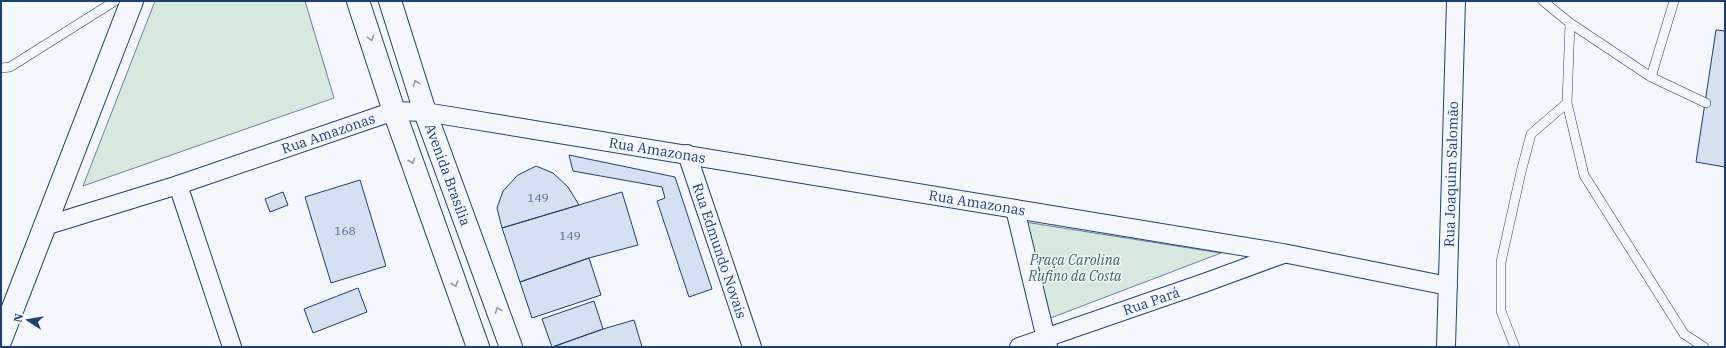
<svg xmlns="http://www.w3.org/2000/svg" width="1726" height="348" font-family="'IBM Plex Serif',serif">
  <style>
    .green { fill: #d7e8df; stroke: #687fa3 }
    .building { fill: #d5e0f0; stroke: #1d3f73 }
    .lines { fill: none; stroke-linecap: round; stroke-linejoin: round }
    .lane-casing { stroke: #1d3f73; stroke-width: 10 }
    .street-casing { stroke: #1d3f73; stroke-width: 20 }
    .secondary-casing { stroke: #1d3f73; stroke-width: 24 }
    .highway-casing { stroke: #1d3f73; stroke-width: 24 }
    .lane { stroke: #f4f7fb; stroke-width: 9 }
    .street { stroke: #f4f7fb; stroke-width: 18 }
    .secondary { stroke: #f4f7fb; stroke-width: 22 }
    .highway { stroke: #f4f7fb; stroke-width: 22 }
    .oneway { stroke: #889bb7 }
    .labels { text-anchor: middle; stroke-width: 3; stroke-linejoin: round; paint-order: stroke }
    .number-label { font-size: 12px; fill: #4b6792 }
    .street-label { font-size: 14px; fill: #1d3f73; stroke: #f4f7fb }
    .park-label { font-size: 14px; font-style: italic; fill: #2c6c60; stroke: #f4f7fb }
  </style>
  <rect width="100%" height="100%" fill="#f4f7fb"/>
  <path class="green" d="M155,1H305L334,98L83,186Z
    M1025,222L1221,253L1048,319Z"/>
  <path class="building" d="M1716,30L1725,31V167L1696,162Z
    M569,155L675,177L712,289L689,297L657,201L665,198L662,187L573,171Z
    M536,166L553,173L568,187L579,205L502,228L497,208L503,191L518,175Z
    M360,180L386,266L331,283L305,197Z
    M283,192L288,205L270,212L265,199Z
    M622,192L638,245L589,258L520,282L502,228Z
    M589,258L601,295L532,318L520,282Z
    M358,288L367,312L313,333L304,309Z
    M594,301L603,329L552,347L542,319Z
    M634,320L642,347H553L603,329Z"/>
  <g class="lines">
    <g class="lane-casing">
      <path id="lane" d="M1543,1L1570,23L1651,77L1706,103
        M1570,23L1567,103L1584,175L1684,334L1704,347
        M1,68L10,67L115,1
        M1651,77L1674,1
        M1515,347L1501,311V262L1521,172L1531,134L1567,103"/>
    </g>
    <g class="street-casing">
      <g id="street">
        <path id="s1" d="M687,154L752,347"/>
        <path d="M178,185L232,347"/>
        <path d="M1015,209L1048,347"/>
        <path id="s2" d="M45,226L178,185L394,111L425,112L1283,253L1448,286"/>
        <path id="s3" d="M1019,347L1204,283L1283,254"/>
        <path id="s4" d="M1446,347L1456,1"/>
      </g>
    </g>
    <g class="secondary-casing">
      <g id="secondary">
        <path d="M358,1L394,111L478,347"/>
        <path id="s5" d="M390,1L425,112L511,347"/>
      </g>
    </g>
    <g class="highway-casing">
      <path id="highway" d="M1,339L132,1"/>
    </g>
    <use href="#lane" class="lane"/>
    <use href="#street" class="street"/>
    <use href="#secondary" class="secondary"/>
    <use href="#highway" class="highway"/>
  </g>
  <defs><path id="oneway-chevron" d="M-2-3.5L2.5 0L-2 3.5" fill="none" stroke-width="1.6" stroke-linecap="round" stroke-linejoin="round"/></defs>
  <g class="oneway">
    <use href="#oneway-chevron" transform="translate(371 38) rotate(72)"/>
    <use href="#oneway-chevron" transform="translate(416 83) rotate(-108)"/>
    <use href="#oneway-chevron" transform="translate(412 161) rotate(71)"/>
    <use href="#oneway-chevron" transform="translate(455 284) rotate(71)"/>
    <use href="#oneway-chevron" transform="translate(498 310) rotate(-110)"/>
  </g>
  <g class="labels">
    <g class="number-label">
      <text x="538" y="202">149</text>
      <text x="345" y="235">168</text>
      <text x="570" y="240">149</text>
    </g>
    <g class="street-label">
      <text dy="5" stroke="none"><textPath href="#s2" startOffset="298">Rua Amazonas</textPath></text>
      <text dy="5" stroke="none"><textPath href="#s2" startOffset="634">Rua Amazonas</textPath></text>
      <text dy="5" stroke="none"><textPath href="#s4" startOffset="173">Rua Joaquim Salomão</textPath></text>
      <text dy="5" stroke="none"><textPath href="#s5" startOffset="183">Avenida Brasília</textPath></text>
      <text dy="5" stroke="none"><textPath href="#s2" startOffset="958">Rua Amazonas</textPath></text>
      <text dy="5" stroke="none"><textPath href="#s1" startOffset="102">Rua Edmundo Novais</textPath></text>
      <text dy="5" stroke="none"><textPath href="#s3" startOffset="140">Rua Pará</textPath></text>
    </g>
    <g class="park-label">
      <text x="1075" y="265">Praça Carolina<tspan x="1075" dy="16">Rufino da Costa</tspan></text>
    </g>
  </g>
  <rect width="1726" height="348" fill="none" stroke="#1d3f73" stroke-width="4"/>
  <g transform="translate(28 320) rotate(282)" stroke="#f4f7fb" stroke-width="3" paint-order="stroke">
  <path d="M0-3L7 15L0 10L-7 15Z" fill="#1d3f73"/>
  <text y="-6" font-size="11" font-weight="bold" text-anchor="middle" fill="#1d3f73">N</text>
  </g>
</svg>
